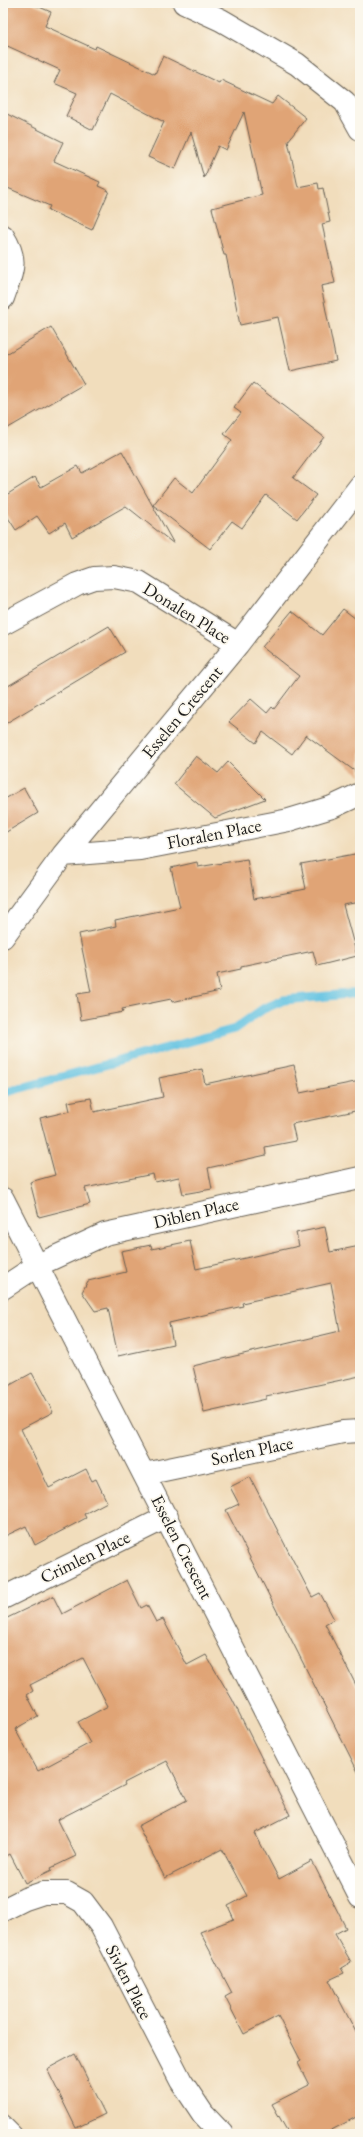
<svg xmlns="http://www.w3.org/2000/svg" width="363" height="2137" font-family="'EB Garamond',serif">
  <style>
    .lines { fill: none; stroke-linecap: round; stroke-linejoin: round }
    .stream { stroke: #64c3e2; stroke-width: 9 }
    .building { fill: #e0a476; fill-rule: evenodd }
    .service-casing { stroke: #676054; stroke-width: 16 }
    .minor-casing { stroke: #676054; stroke-width: 24 }
    .service { stroke: #fff; stroke-width: 14 }
    .minor { stroke: #fff; stroke-width: 22 }
    .labels { text-anchor: middle; stroke-width: 3.5; stroke-linejoin: round; paint-order: stroke }
    .street-label { font-size: 18px; fill: #1c1c1c; stroke: #fbf7ec }
  </style>
  <rect width="100%" height="100%" fill="#fbf7ec"/>
  <filter id="ink" filterUnits="userSpaceOnUse"><feTurbulence type="fractalNoise" baseFrequency=".025" numOctaves="2"/><feDisplacementMap in="SourceGraphic" scale="8" xChannelSelector="R" yChannelSelector="G"/><feConvolveMatrix kernelMatrix="1 2 1 2 8 2 1 2 1" color-interpolation-filters="sRGB"/></filter>
  <filter id="wash" filterUnits="userSpaceOnUse"><feTurbulence type="fractalNoise" baseFrequency=".012" numOctaves="4" result="noise"/><feDisplacementMap in="SourceGraphic" scale="16" xChannelSelector="R" yChannelSelector="G"/><feGaussianBlur stdDeviation="0.9" result="paint"/><feColorMatrix in="noise" values="0 0 0 0 0 0 0 0 0 0 0 0 0 0 0 0 0 1.4 0 .05"/><feComposite in="paint" operator="in"/></filter>
  <g filter="url(#wash)">
    <rect width="100%" height="100%" fill="#f1ddbc"/>
    <g class="lines">
      <path class="stream" d="M3,1093L235,1029L263,1009L284,1000L360,993"/>
    </g>
    <g id="blocks">
      <path class="building" d="M3,3H30L51,12L45,26L95,49L96,46L155,74L163,56L219,83L221,80L272,104L278,96L306,118L288,141L298,187L318,183L319,189L323,188L330,222L322,224L335,283L321,286L336,361L290,371L278,317L240,325L226,255H224L212,208L262,195L244,112L226,150L218,146L204,178L191,132L175,169L148,157L164,122L110,94L93,130L66,116L77,93L54,83L60,70L3,44Z
        M3,112L63,142L54,161L100,182L98,186L109,191L92,230L48,210L50,206L3,186Z
        M51,327L84,384L3,431V356Z
        M253,383L324,437L293,478L316,495L297,519L266,495L242,528L232,521L210,549L153,505L174,478L193,493L232,440L224,434L241,413L234,408Z
        M122,451L174,544L126,506L72,537L65,523L49,533L37,516L16,530L3,510V497L35,477L41,487L78,466L82,473Z
        M343,609L360,622V775L306,735L292,754L263,732L256,743L229,722L251,699L267,713L272,707L274,709L299,676L262,647L292,611L322,635Z
        M109,626L125,652L3,725V689Z
        M196,756L218,773L228,762L265,799L215,818L174,784Z
        M24,788L38,813L3,834V800Z
        M360,853V902L343,905L357,956L317,966L313,951L241,966V969L217,974L220,991L172,1002L171,999L122,1009L123,1012L81,1020L77,994L91,992L79,934L116,926L115,920L180,907L171,868L197,862L198,867L247,859L254,899L306,889L301,864Z
        M294,1065L300,1093L360,1081V1110L292,1124L296,1141L265,1147L266,1155L208,1168L212,1189L183,1194L179,1177L155,1182L153,1174L85,1188L90,1204L39,1217L30,1182L55,1175L40,1118L70,1111L68,1102L91,1098L94,1112L163,1097L159,1078L202,1069L205,1084Z
        M325,1227L330,1252L360,1246V1376L266,1396V1399L204,1413L193,1366L340,1331L331,1283L242,1303L243,1306L169,1323L173,1344L118,1356L108,1308L95,1311L82,1292L88,1281L126,1272L121,1251L151,1245L152,1249L190,1241L196,1269L299,1246L296,1233Z
        M32,1373L53,1412L21,1429L49,1488L86,1469L92,1481L96,1479L107,1502L84,1514L86,1518L35,1545L26,1526L3,1537V1389Z
        M250,1477L312,1597L320,1593L334,1619L325,1624L360,1693V1776L226,1510L239,1504L230,1487Z
        M127,1580L141,1608L147,1605L156,1622L163,1619L187,1665L206,1655L232,1699L290,1815L255,1833L279,1879L312,1861L346,1928L335,1934L351,1962L341,1968L344,1973L329,1980L360,2040V2115L324,2134H289L272,2104L309,2085L298,2063L301,2061L278,2016L244,2034L225,1997L232,1993L200,1932L234,1919L228,1906L247,1896L222,1849L165,1878L138,1826L187,1800L167,1761L124,1783L125,1785L59,1819L58,1820L76,1856L51,1868L52,1870L25,1883L10,1854L3,1858V1620L53,1596L62,1614ZM83,1658L108,1706L78,1722L90,1743L38,1771L15,1729L38,1716L27,1695L33,1691L30,1685Z
        M75,2054L105,2114L76,2128L47,2069Z"/>
    </g>
  </g>
  <g filter="url(#ink)">
    <use href="#blocks" fill-opacity="0" stroke="#676054" stroke-width="1"/>
    <g class="lines">
      <g class="service-casing">
        <path id="service" d="M3,2122L15,2134"/>
      </g>
      <g class="minor-casing">
        <path id="minor" d="M184,3L221,20L297,64L345,102L360,129
          M3,236C19,261 12,272 3,298
          M3,624L77,584L94,578L114,577L139,582L238,644
          M63,855L140,849L289,820L332,807L360,794
          M3,937L63,855L238,644L360,486
          M3,1199L360,1897
          M3,1288L38,1265L105,1234L360,1178
          M145,1474L343,1432L360,1431
          M3,1598L167,1517
          M3,1910L25,1899L43,1893H67L83,1902L101,1926L181,2081L203,2114L222,2134"/>
      </g>
      <use href="#service" class="service"/>
      <use href="#minor" class="minor"/>
    </g>
  </g>
  <g class="labels">
    <g class="street-label">
      <text transform="translate(187 613) rotate(32)" y="6">Donalen Place</text>
      <text transform="translate(182 712) rotate(-50)" y="6">Esselen Crescent</text>
      <text transform="translate(214 834) rotate(-11)" y="6">Floralen Place</text>
      <text transform="translate(196 1213) rotate(-13)" y="6">Diblen Place</text>
      <text transform="translate(252 1451) rotate(-12)" y="6">Sorlen Place</text>
      <text transform="translate(182 1547) rotate(63)" y="6">Esselen Crescent</text>
      <text transform="translate(85 1557) rotate(-26)" y="6">Crimlen Place</text>
      <text transform="translate(129 1982) rotate(63)" y="6">Sivlen Place</text>
    </g>
  </g>
  <rect width="363" height="2137" fill="none" stroke="#fbf7ec" stroke-width="16"/>
</svg>
